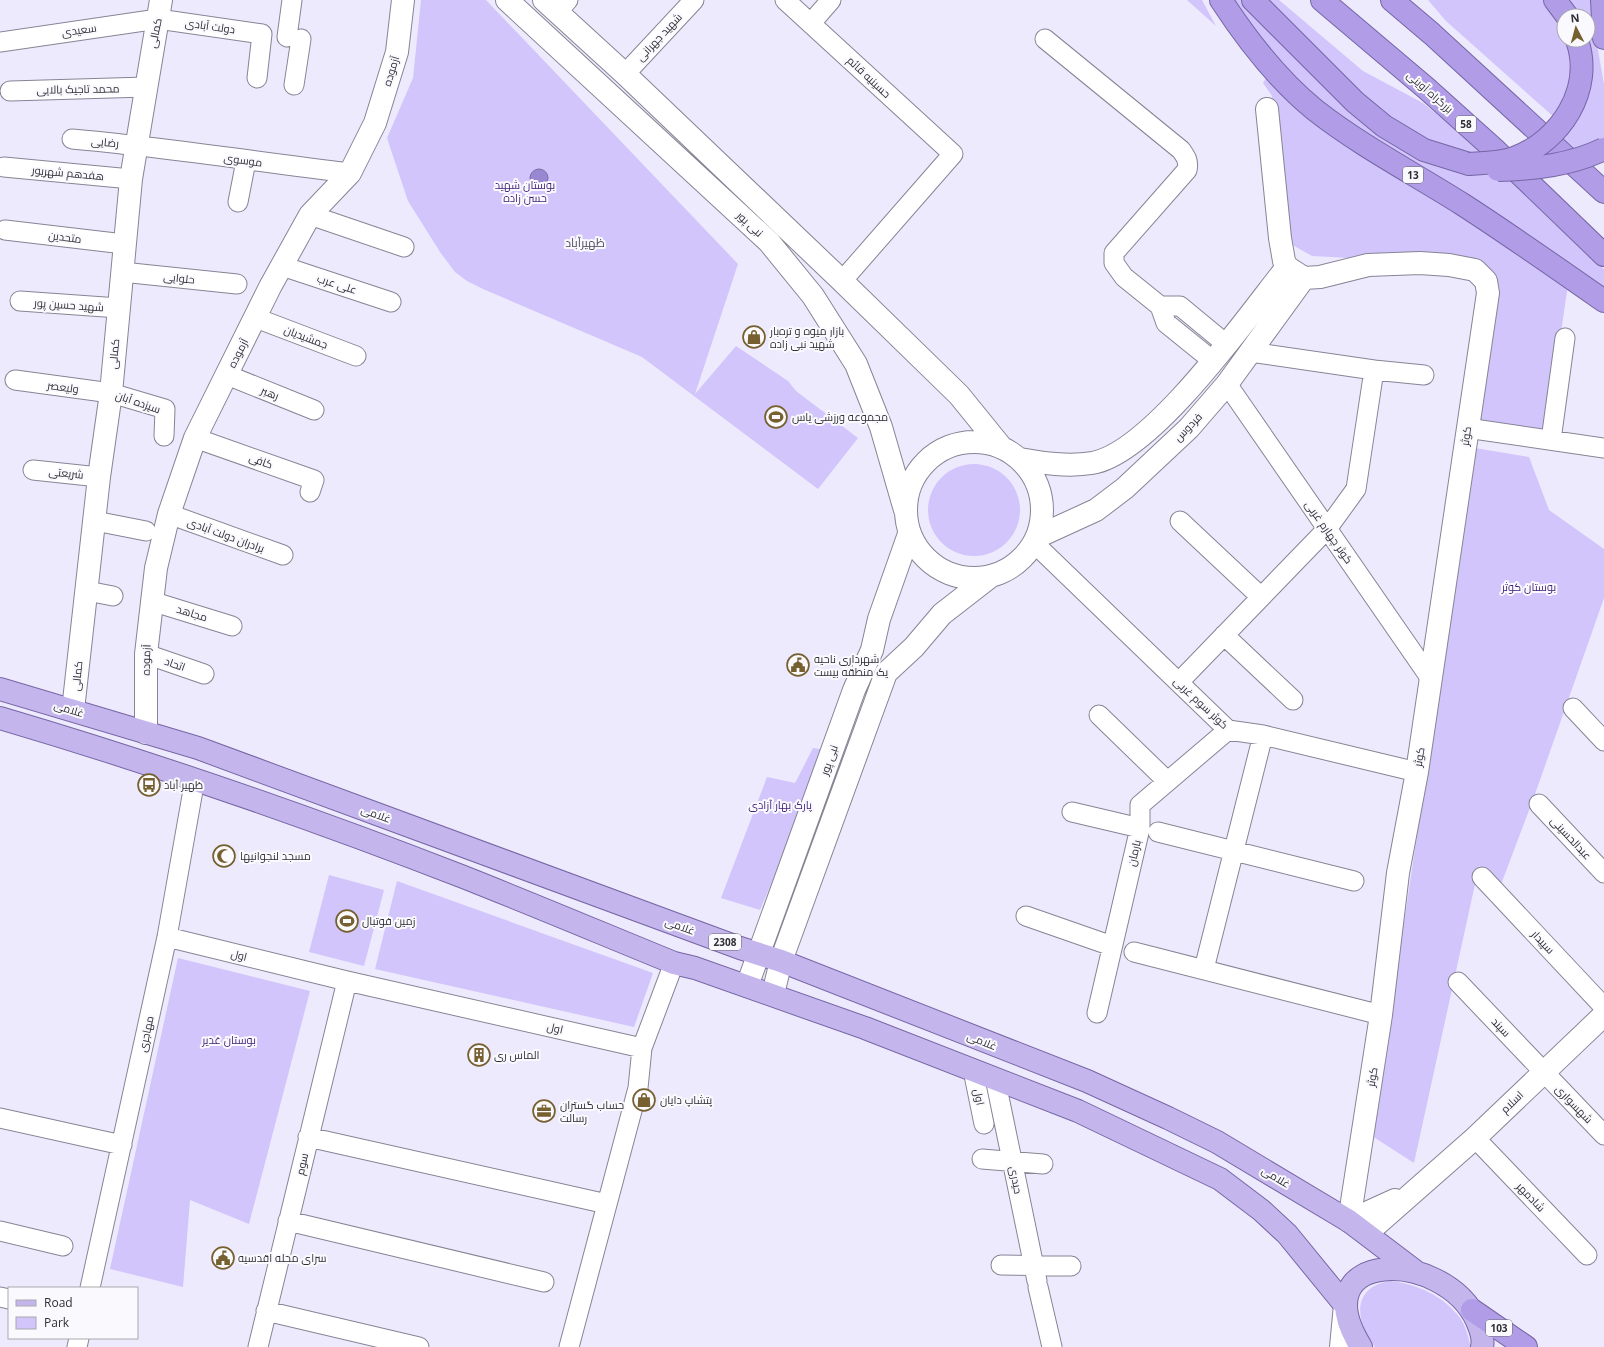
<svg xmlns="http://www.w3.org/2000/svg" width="1604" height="1347" font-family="'Open Sans',Cairo,sans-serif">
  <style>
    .green { fill: #d1c5fc }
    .water { fill: #9987d1; stroke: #7a6ca2 }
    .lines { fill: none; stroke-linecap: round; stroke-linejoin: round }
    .minor-casing { stroke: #878495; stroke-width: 21 }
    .tertiary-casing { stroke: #878495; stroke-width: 24 }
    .secondary-casing { stroke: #878495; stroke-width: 24 }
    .primary-casing { stroke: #7666a5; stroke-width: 24 }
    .trunk-casing { stroke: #7666a5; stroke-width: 24 }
    .minor { stroke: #fff; stroke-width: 19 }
    .tertiary { stroke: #fff; stroke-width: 22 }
    .secondary { stroke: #fff; stroke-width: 22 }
    .primary { stroke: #c4b5ed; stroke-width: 22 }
    .trunk { stroke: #b09ce7; stroke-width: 22 }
    .trunk-bridge-casing { stroke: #7666a5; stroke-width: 24; stroke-linecap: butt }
    .trunk-bridge { stroke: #b09ce7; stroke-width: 22 }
    .labels { text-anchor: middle; stroke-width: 4; stroke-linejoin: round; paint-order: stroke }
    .shield { fill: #fafafe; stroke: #6d6b71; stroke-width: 1 }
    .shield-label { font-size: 10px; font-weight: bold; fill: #302e35 }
    .street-label { font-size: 11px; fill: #302e35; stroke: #fafafe }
    .park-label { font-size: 11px; fill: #3f1f76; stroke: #fafafe }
    .poi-label { font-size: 11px; fill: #302e35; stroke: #fafafe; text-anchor: start }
    .neighbourhood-label { font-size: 12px; fill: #4f4c5c; stroke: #fafafe }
  </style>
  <rect width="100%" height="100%" fill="#eeeafd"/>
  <path class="green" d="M421,0H486L738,264L695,394L736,346L788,381L796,391L858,438L818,489L642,357L483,289L467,281L455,272L440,252L408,201L387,138L413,78Z
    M1187,0H1202L1216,26Z
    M1231,0H1243L1354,110L1480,174L1510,176L1604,269V291L1558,255L1334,114L1274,58Z
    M1259,0H1279L1363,71L1423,103L1492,159L1486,160L1402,132Z
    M1428,0H1547L1564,24V40H1569L1570,70L1568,87L1555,118L1446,21Z
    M1561,0H1593L1594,28L1604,84V141L1526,163L1561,132L1588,40V16H1571Z
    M1266,78L1288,99L1568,285L1546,432L1477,420L1479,265L1312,256L1289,243L1272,96L1263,83Z
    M1475,448L1529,457L1549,510L1604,549V598L1534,797L1500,887L1479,866L1414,1163L1372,1136Z
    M928 510a46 46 0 1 1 92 0a46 46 0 1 1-92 0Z
    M813,748L828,750L760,910L721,898L767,777L795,783Z
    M329,875L384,890L364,966L309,952Z
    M397,881L653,973L634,1027L375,969Z
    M178,958L310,991L249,1224L190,1200L183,1287L110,1269Z
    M1390,1281C1416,1284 1443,1295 1460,1318C1466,1326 1468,1337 1471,1347H1375C1355,1322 1351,1287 1390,1281Z"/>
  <path class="water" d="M530 178a9 9 0 1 1 18 0a9 9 0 1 1-18 0Z"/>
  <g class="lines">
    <g class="minor-casing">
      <path id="minor" d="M785,0L953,154L842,281
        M557,12L568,0
        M811,23L831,0
        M287,37L292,0
        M1045,39L1181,150C1186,157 1189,161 1187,170L1114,253V263L1124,277L1160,306L1166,323L1213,361
        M0,42L158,19L262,34L257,78
        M625,74L694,0
        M294,85L301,39
        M10,91L146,87
        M72,139C165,147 258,162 350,173
        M4,167L131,179
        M238,202L246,161
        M310,215L404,247
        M5,230L124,244
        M282,266L391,302
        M122,272L237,284
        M20,301L119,308
        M1160,306H1180L1226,344
        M256,318L356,356
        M1250,352L1374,370L1424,375
        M227,375L314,410
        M15,380L111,393L165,409L164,436
        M1227,384L1431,679
        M1467,428L1604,448
        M195,438L314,480L310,492
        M1551,440L1565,338
        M33,470L99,477
        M169,514L283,555
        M95,521L146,531
        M1180,521L1261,597
        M1034,543L1228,730L1263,735L1417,772
        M87,591L113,596
        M151,601L232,626
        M1224,635L1293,700
        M146,654L204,674
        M1179,682L1327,529L1356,489L1374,370
        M1573,708L1604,741
        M1099,715L1167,781
        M1539,804L1604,873
        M1072,812L1140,828
        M1158,832L1354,881
        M1482,877L1604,1007
        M1026,916L1112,946
        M167,937L347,981L642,1048
        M1134,952L1381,1015
        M1204,969L1263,735
        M1458,982L1604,1135
        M1097,1013L1140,828V805L1228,730
        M973,1070L984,1124
        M995,1078L1037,1281
        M0,1118L122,1145
        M308,1137L607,1204
        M1475,1138L1587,1255
        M982,1159L1043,1164
        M288,1221L544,1282
        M0,1231L63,1246
        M1001,1265L1071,1266
        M1038,1287L1052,1347
        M90,1288L167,937L195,779
        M0,1297L9,1299
        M266,1311L419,1347
        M77,1347L79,1338
        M258,1347L347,981
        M569,1347L638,1088L642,1048L674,963"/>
    </g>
    <g class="tertiary-casing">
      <path id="tertiary" d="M73,710L99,477L111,393L131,179L161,0
        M146,733V654L156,568L169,514L195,438L270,287L310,215L350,173L375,123L397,52L403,0
        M1349,1221L1395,1200
        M1367,1233L1475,1138L1604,1015"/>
    </g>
    <g class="secondary-casing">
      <path id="secondary" d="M507,0L769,242L813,296L856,364L881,427L905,510
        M544,0L625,74L842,281L959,395L1002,448
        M1267,109L1280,238L1284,261L1287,267L1304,278L1320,277L1368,265L1420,263L1449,265L1475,270L1486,281L1488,293L1417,772L1398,873L1381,1015L1349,1221
        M906 510a68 68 0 1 1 136 0a68 68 0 1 1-136 0Z
        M1020,459C1043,463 1068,467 1092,463C1152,453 1248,316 1287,267
        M1037,537L1096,510L1125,488L1189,428L1227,384L1304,278
        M747,986L854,690L872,650L879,619L909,534
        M773,994L781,961L886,673L914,647L942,614L991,576
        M1341,1347L1345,1305"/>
    </g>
    <g class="primary-casing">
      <path id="primary" d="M0,689L198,748L740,948L781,961L1087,1081L1168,1118L1217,1142L1349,1221L1415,1271
        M0,718C156,764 309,817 461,876C532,904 603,934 674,963L695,968L865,1028L1078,1111L1220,1179L1261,1210L1287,1234L1345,1305
        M1361,1347C1300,1248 1444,1248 1477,1321C1480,1328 1484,1339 1482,1347"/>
    </g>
    <g class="trunk-casing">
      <path id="trunk" d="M1221,0C1247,40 1277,79 1315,110C1361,146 1413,173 1462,204C1510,235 1557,268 1604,301
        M1253,0L1355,102L1384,126L1424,150L1469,164
        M1322,0L1426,88L1494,149L1604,255
        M1392,0L1432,34L1604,192
        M1555,0L1567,16
        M1602,0L1604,38
        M1472,1310L1526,1347"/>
    </g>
    <use href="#minor" class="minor"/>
    <use href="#tertiary" class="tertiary"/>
    <use href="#secondary" class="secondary"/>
    <use href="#primary" class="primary"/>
    <use href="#trunk" class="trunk"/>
    <g class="trunk-bridge-casing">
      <path id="trunk-bridge" d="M1469,164C1484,163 1500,163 1514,158C1561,141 1594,89 1577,40
        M1498,170C1535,169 1571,165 1604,149"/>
    </g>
    <use href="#trunk-bridge" class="trunk-bridge"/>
  </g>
  <defs>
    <g id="shop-ring" transform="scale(1.15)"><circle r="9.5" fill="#fafafe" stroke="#776030" stroke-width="1.5"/><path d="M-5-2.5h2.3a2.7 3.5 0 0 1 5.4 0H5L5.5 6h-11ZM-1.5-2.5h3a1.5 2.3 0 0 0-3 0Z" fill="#776030"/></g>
    <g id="stadium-ring" transform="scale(1.15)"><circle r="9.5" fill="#fafafe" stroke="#776030" stroke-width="1.5"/><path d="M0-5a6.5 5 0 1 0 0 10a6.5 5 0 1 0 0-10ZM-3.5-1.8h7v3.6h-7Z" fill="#776030"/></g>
    <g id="civic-ring" transform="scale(1.15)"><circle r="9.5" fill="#fafafe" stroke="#776030" stroke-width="1.5"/><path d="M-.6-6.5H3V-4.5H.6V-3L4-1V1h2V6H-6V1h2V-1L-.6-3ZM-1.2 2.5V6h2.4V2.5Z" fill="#776030"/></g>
    <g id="bus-ring" transform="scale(1.15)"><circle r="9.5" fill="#fafafe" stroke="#776030" stroke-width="1.5"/><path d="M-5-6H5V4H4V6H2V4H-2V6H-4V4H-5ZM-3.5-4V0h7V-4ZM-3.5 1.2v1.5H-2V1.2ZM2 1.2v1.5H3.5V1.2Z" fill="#776030"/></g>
    <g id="mosque-ring" transform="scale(1.15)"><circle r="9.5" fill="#fafafe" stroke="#776030" stroke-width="1.5"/><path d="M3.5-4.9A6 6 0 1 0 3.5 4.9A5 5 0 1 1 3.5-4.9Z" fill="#776030"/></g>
    <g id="building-ring" transform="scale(1.15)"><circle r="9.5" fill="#fafafe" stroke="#776030" stroke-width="1.5"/><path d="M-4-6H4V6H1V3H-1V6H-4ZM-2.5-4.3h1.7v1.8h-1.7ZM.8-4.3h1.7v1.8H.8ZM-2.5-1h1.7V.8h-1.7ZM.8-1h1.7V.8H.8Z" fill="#776030"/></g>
    <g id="office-ring" transform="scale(1.15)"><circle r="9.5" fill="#fafafe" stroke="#776030" stroke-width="1.5"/><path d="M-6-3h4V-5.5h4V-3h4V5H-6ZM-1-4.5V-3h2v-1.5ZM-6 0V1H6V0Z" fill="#776030"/></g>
  </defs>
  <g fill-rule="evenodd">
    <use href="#shop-ring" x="754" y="337"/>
    <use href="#stadium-ring" x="776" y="417"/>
    <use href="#civic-ring" x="798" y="665"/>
    <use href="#bus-ring" x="149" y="785"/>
    <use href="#mosque-ring" x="224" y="856"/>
    <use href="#stadium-ring" x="347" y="921"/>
    <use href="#building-ring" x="479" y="1055"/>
    <use href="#shop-ring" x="644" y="1100"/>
    <use href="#office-ring" x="544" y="1111"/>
    <use href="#civic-ring" x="223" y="1258"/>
  </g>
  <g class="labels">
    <g class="shield">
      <rect x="1456" y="116" width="20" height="16" rx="3"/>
      <rect x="1403" y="167" width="20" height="16" rx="3"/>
      <rect x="709" y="934" width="32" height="16" rx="3"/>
      <rect x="1486" y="1320" width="26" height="16" rx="3"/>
    </g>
    <g class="shield-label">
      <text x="1466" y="128">58</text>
      <text x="1413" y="179">13</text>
      <text x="725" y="946">2308</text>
      <text x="1499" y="1332">103</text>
    </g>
    <g class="street-label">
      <text transform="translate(210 26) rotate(8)" y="4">دولت آبادی</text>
      <text transform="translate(79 30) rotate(-8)" y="4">سعیدی</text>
      <text transform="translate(155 33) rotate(-79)" y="4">کمالی</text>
      <text transform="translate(659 37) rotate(-47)" y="4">شهید جهرانی</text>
      <text transform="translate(391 71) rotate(-73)" y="4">آزموده</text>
      <text transform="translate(869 77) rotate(43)" y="4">حسینیه قائم</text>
      <text transform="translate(78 89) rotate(-1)" y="4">محمد تاجیک بالایی</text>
      <text transform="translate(1430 92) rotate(41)" y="4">بزرگراه آوینی</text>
      <text transform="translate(105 142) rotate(5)" y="4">رضایی</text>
      <text transform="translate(243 160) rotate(8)" y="4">موسوی</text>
      <text transform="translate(68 173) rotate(5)" y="4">هفدهم شهریور</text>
      <text transform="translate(750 224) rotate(43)" y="4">نبی پور</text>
      <text transform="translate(65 237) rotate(7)" y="4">متحدین</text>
      <text transform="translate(179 278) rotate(6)" y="4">حلوایی</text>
      <text transform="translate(337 284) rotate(18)" y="4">علی عرب</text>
      <text transform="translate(69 305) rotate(4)" y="4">شهید حسین پور</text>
      <text transform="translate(306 337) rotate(21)" y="4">جمشیدیان</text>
      <text transform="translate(238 353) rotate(-63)" y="4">آزموده</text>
      <text transform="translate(114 354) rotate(-85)" y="4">کمالی</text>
      <text transform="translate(63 387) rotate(8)" y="4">ولیعصر</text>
      <text transform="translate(270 393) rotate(22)" y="4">رهبر</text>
      <text transform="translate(138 402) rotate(19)" y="4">سیزده آبان</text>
      <text transform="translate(1188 427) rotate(-46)" y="4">فردوس</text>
      <text transform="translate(1466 436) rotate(-82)" y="4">کوثر</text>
      <text transform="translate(261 461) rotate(20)" y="4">کافی</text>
      <text transform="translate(66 473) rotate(6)" y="4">شریعتی</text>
      <text transform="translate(1329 532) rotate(55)" y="4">کوثر چهارم غربی</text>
      <text transform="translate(226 535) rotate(20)" y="4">برادران دولت آبادی</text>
      <text transform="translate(192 613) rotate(17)" y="4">مجاهد</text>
      <text transform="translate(146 660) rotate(-88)" y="4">آزموده</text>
      <text transform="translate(175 664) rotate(19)" y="4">اتحاد</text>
      <text transform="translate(77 676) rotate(-84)" y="4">کمالی</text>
      <text transform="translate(1201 703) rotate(43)" y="4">کوثر سوم غربی</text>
      <text transform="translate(69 709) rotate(17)" y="4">غلامی</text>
      <text transform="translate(1419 757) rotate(-81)" y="4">کوثر</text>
      <text transform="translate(829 760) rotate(-70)" y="4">نبی پور</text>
      <text transform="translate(376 814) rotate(20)" y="4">غلامی</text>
      <text transform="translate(1571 838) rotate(47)" y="4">عبدالحسینی</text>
      <text transform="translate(1134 853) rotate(-77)" y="4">بارمان</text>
      <text transform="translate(680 926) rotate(20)" y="4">غلامی</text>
      <text transform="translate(1543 942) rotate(47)" y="4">سپیدار</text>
      <text transform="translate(239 955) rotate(14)" y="4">اول</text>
      <text transform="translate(1501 1027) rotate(47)" y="4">سپند</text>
      <text transform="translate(555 1028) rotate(13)" y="4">اول</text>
      <text transform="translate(146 1034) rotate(-78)" y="4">مهاجری</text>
      <text transform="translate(982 1041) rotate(22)" y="4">غلامی</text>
      <text transform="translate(1372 1077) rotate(-81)" y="4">کوثر</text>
      <text transform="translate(979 1097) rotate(78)" y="4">اول</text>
      <text transform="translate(1512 1102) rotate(-44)" y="4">اسلام</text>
      <text transform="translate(1574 1104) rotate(46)" y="4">شهسواری</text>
      <text transform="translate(302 1164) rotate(-77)" y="4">سوم</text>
      <text transform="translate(1276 1177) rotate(31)" y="4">غلامی</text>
      <text transform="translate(1016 1180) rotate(79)" y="4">حیدری</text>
      <text transform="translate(1531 1197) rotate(46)" y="4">شادمهر</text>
    </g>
    <g class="park-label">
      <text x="525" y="189">بوستان شهید<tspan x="525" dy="13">حسن زاده</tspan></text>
      <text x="1529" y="591">بوستان کوثر</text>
      <text x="780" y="809">پارک بهار آزادی</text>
      <text x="229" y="1044">بوستان غدیر</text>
    </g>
    <g class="poi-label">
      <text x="770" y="335">بازار میوه و تره‌بار<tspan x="770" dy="13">شهید نبی زاده</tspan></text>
      <text x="792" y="421">مجموعه ورزشی یاس</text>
      <text x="814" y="663">شهرداری ناحیه<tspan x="814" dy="13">یک منطقه بیست</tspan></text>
      <text x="164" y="789">ظهیر آباد</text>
      <text x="240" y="860">مسجد لنجوانیها</text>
      <text x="362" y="925">زمین فوتبال</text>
      <text x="494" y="1059">الماس ری</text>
      <text x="660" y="1104">پتشاپ دایان</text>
      <text x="560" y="1109">حساب گستران<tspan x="560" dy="13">رسالت</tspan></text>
      <text x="238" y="1262">سرای محله اقدسیه</text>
    </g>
    <g class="neighbourhood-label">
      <text x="585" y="247">ظهیرآباد</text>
    </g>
  </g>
  <rect x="8" y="1287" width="130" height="52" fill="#fafafe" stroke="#a9a8ae"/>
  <rect x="16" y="1300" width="20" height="6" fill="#c4b5ed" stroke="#a9a8ae"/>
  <text x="44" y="1307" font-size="12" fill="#302e35">Road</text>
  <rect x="16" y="1317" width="20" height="12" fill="#d1c5fc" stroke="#a9a8ae"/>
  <text x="44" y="1327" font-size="12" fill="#302e35">Park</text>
  <g transform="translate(1576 28) rotate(354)"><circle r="19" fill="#fafafe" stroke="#a9a8ae"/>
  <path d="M0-3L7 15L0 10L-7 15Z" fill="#776030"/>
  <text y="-6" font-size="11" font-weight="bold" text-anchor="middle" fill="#302e35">N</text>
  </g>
</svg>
